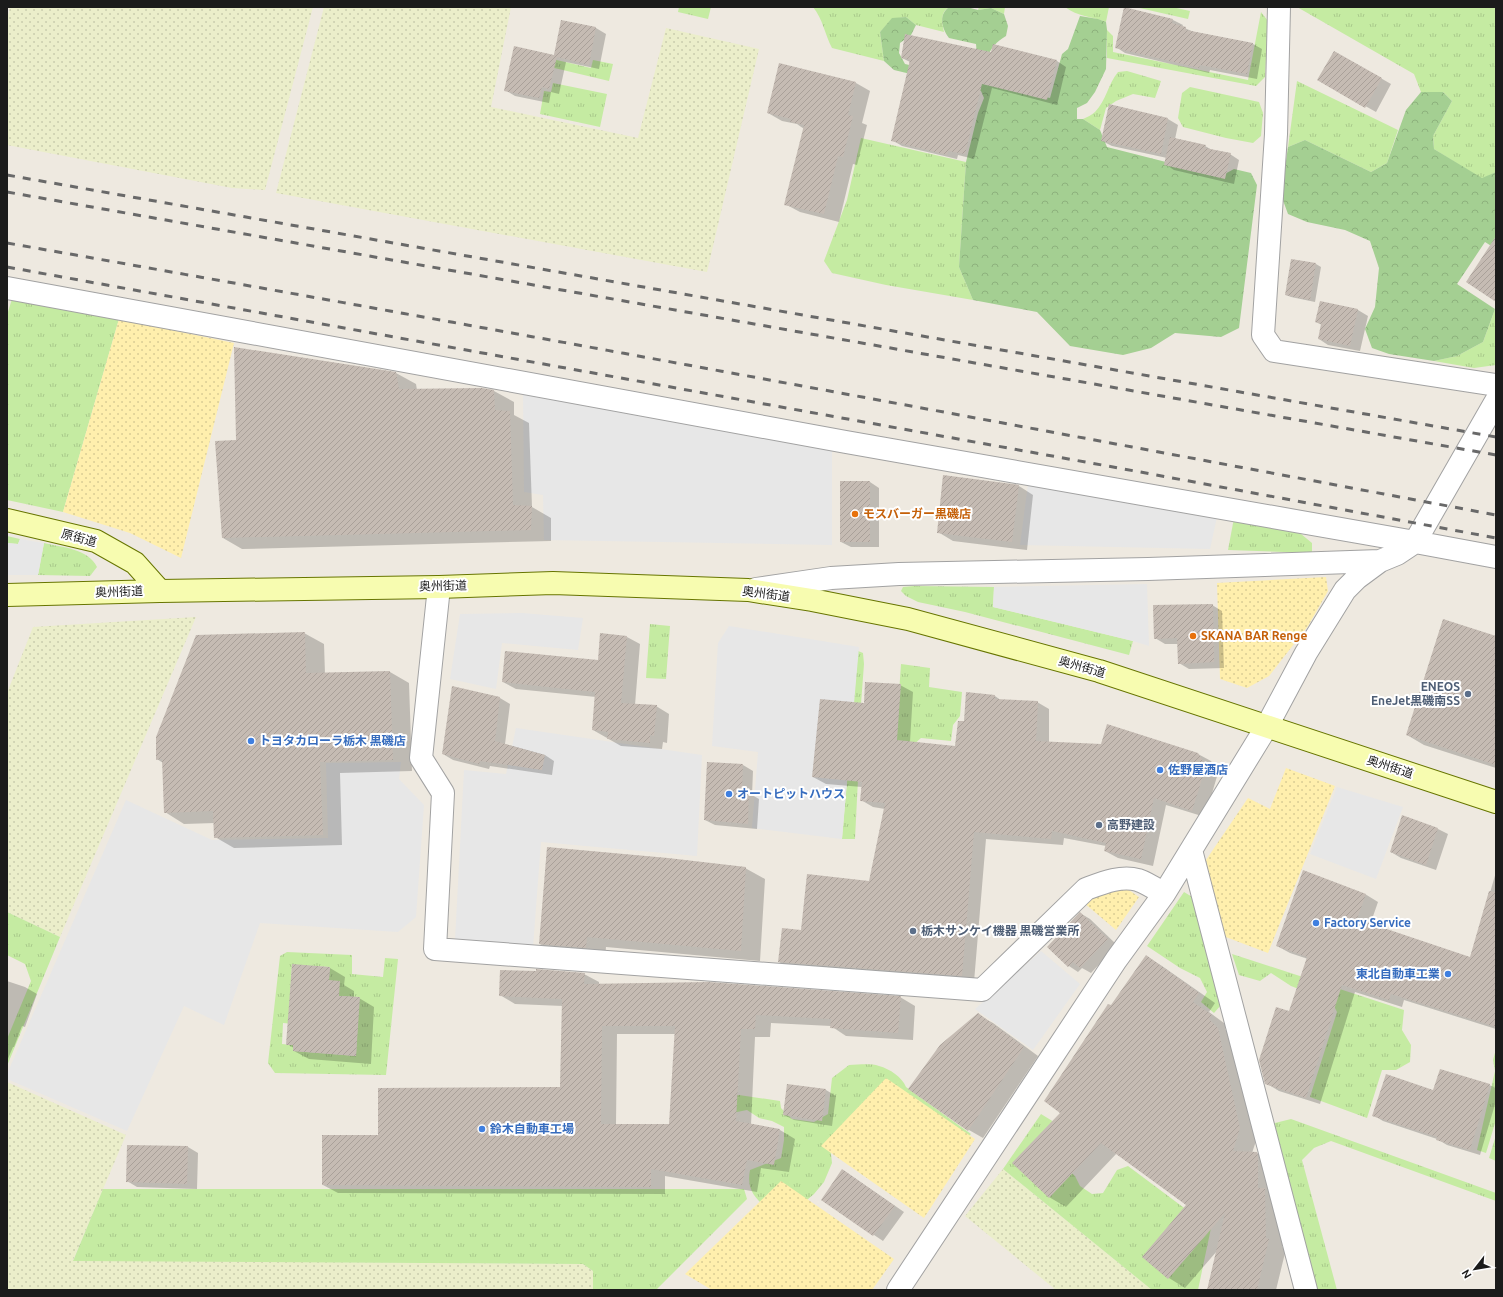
<svg xmlns="http://www.w3.org/2000/svg" width="1503" height="1297" font-family="Ubuntu,'Noto Sans JP',sans-serif">
  <style>
    .farmland { fill: url(#farmland-dots) }
    .grass { fill: url(#grass-tufts); fill-rule: evenodd }
    .forest { fill: url(#forest-crowns) }
    .sand { fill: url(#sand-dots) }
    .parking { fill: #e7e7e7 }
    .shadow { fill: #0003; fill-rule: evenodd }
    .building { fill: url(#building-hatch); fill-rule: evenodd }
    .lines { fill: none; stroke-linecap: round; stroke-linejoin: round }
    .street-casing { stroke: #a2a2a2; stroke-width: 24 }
    .secondary-casing { stroke: #677500; stroke-width: 24 }
    .street { stroke: #fff; stroke-width: 22 }
    .secondary { stroke: #f7fcb0; stroke-width: 22 }
    .rail { stroke: #696969; stroke-width: 3; stroke-dasharray: 8 8; stroke-linecap: butt }
    .food-dot { fill: #e8710a; stroke: #fff; stroke-width: 1.5 }
    .service-dot { fill: #5c6f8a; stroke: #fff; stroke-width: 1.5 }
    .shop-dot { fill: #3f7fe0; stroke: #fff; stroke-width: 1.5 }
    .labels { text-anchor: middle; stroke-width: 4; stroke-linejoin: round; paint-order: stroke }
    .food-label { font-size: 12px; font-weight: bold; fill: #c56008; stroke: #fff; text-anchor: start }
    .street-label { font-size: 12px; fill: #1b1b1b; stroke: #fff }
    .service-label { font-size: 12px; font-weight: bold; fill: #4e5e75; stroke: #fff; text-anchor: start }
    .shop-label { font-size: 12px; font-weight: bold; fill: #366cbe; stroke: #fff; text-anchor: start }
  </style>
  <defs>
    <pattern id="farmland-dots" width="8" height="8" patternUnits="userSpaceOnUse"><rect width="8" height="8" fill="#ebeeca"/><path d="M2 2h.1M6 6h.1" fill="none" stroke="#c9ccad" stroke-width="1.8" stroke-linecap="round"/></pattern>
    <pattern id="grass-tufts" width="24" height="20" patternUnits="userSpaceOnUse"><rect width="24" height="20" fill="#c5eba2"/><path d="M3 7l-1-3M5 7V3M7 7l1-3M15 17l-1-3M17 17v-4M19 17l1-3" fill="none" stroke="#a9c98b"/></pattern>
    <pattern id="forest-crowns" width="20" height="18" patternUnits="userSpaceOnUse"><rect width="20" height="18" fill="#a4cf92"/><path d="M2 6a3 3 0 1 1 6 0M12 15a3 3 0 1 1 6 0" fill="none" stroke="#8db17d"/></pattern>
    <pattern id="sand-dots" width="8" height="8" patternUnits="userSpaceOnUse"><rect width="8" height="8" fill="#ffefad"/><path d="M2 2h.1M6 6h.1" fill="none" stroke="#dacc94" stroke-width="1.8" stroke-linecap="round"/></pattern>
    <pattern id="building-hatch" width="6" height="6" patternUnits="userSpaceOnUse"><rect width="6" height="6" fill="#c5bbb3"/><path d="M-1 1l2-2M0 6l6-6M5 7l2-2" fill="none" stroke="#a9a099"/></pattern>
  </defs>
  <rect width="100%" height="100%" fill="#eee9e0"/>
  <path class="farmland" d="M10,7H313L265,190L232,188L7,145V20Z
    M324,7H511L491,107L638,138L666,28L759,49L707,272L276,193Z
    M196,617L60,937L7,912V693L33,627Z
    M7,1082L126,1135L73,1260L583,1264L593,1271V1290H7Z
    M1003,1169L1152,1290H1056L965,1216Z"/>
  <path class="grass" d="M679,7H711L708,19L678,12Z
    M813,7H949C940,13 942,22 944,32L916,25L906,17L892,19L880,32L884,61L832,48C825,35 823,19 813,7Z
    M979,7H1005L1004,14L991,8L978,10Z
    M1065,7H1109L1106,22C1091,16 1078,17 1065,7Z
    M1135,7H1172L1190,11L1188,19Z
    M1297,7H1496V172L1482,179L1434,149L1433,136L1452,101L1443,92H1421L1414,74Z
    M1261,12L1268,21L1265,77L1256,86L1107,58V30L1113,36V52L1248,80Z
    M548,58L591,68L593,60L613,64L609,81L546,66Z
    M1127,71L1161,81L1155,98L1133,94L1116,101L1106,108L1100,130L1083,119C1087,117 1092,115 1095,112C1106,101 1108,84 1118,72Z
    M1297,81L1398,130L1387,163L1371,172L1305,140L1288,147Z
    M553,83L607,94L600,127L540,114L544,91L551,92Z
    M1190,87L1259,102L1263,113L1261,136L1253,143L1226,138L1183,127L1178,118L1182,93Z
    M861,138L966,162L959,267L973,300L886,285L832,273L824,261L847,200Z
    M12,299L119,319L63,512L7,500V315Z
    M1495,309L1496,365L1474,368L1434,361L1457,356L1483,342Z
    M1234,518L1295,529L1312,543V553L1228,550Z
    M7,536L20,539L18,544L7,543Z
    M44,543C61,547 89,549 97,567L90,576L38,575Z
    M914,586L994,587L993,607L1133,641L1129,655L965,612L918,602L906,596L901,591L903,587Z
    M650,624L670,626L666,679L646,678Z
    M858,651L863,653L864,664L858,744L895,752L901,664L930,668L929,687L962,692L960,716L953,725L951,741L921,738L911,747L858,779L855,839H842Z
    M1184,892L1194,898L1221,1005L1214,1013L1201,1002L1207,992L1200,978L1180,968L1147,946Z
    M7,912L60,937L7,1066V1039L31,981L25,964L7,955Z
    M287,952L352,955V974L383,977L385,958L398,959L386,1075L275,1073L268,1063L280,956ZM292,965L330,967L329,980L339,996L359,997L356,1056L293,1051V1045L282,1044L283,1023L294,1024L290,994Z
    M1232,954L1404,1010L1402,1030L1411,1045L1410,1062L1396,1070H1382L1367,1118L1310,1097L1337,1012L1332,1002L1291,986L1271,973L1260,981L1239,975Z
    M1496,1049V1120L1486,1153L1477,1150L1495,1071L1493,1060Z
    M849,1065C858,1065 870,1063 879,1066C890,1069 902,1077 906,1087L971,1134L964,1141L830,1145L832,1163L824,1182L814,1194L801,1205L769,1211C756,1198 746,1191 750,1170L781,1158L784,1140V1127L772,1121L759,1118L747,1110L732,1113L724,1097L739,1095L780,1101L781,1108L792,1119L814,1122L828,1114L832,1078Z
    M1041,1114L1067,1130L1056,1159L1075,1176L1080,1186L1092,1194L1103,1193L1117,1170L1128,1166L1211,1228L1198,1290H1152L1003,1169Z
    M1291,1119L1496,1193V1201L1331,1141L1314,1148L1302,1160L1337,1290H1314L1271,1124Z
    M1496,1135V1161L1489,1158Z
    M103,1189H744L747,1199L656,1290H593V1271L583,1264L73,1261Z"/>
  <path class="forest" d="M949,7H967L978,10L991,8L1004,14L1008,26L1006,36C986,48 987,60 982,81L1050,98L1062,54L1068,49L1080,16L1098,19L1106,22L1107,30L1106,69L1095,92L1087,103L1077,108V119H1083L1100,130L1107,147L1221,176L1234,169L1251,173L1257,185L1239,328L1221,337L1175,333L1151,348L1123,355L1070,346L1037,312L973,300L959,267L966,162L978,113L984,98L981,91L894,70L884,61L880,32L892,18L906,17L916,25L911,35L900,43L899,53L905,64L970,79L977,55L976,44L949,38C942,29 938,15 949,7Z
    M1421,92H1443L1452,101L1433,136L1434,149L1482,178L1496,172V249L1485,242L1457,284L1495,309L1483,342L1457,356L1434,361L1389,354L1372,348L1365,329L1375,307L1379,268L1370,241L1345,230L1307,222L1288,214L1281,195L1288,147L1305,140L1371,172L1387,163L1406,110Z"/>
  <path class="sand" d="M119,319L234,343L181,558L130,533L63,512Z
    M1326,577L1328,591L1308,626L1269,676L1247,688L1220,679L1217,583Z
    M1286,768L1335,786L1268,953L1223,936L1206,860L1248,798L1270,809Z
    M1126,888L1139,897L1116,930L1084,903C1098,895 1110,890 1126,888Z
    M886,1078L975,1139L924,1218L821,1146Z
    M781,1181L894,1259L872,1290H712L685,1274Z"/>
  <path class="parking" d="M523,393L832,448V545L544,540L543,495L524,492Z
    M1028,484L1217,517L1210,549L1020,545Z
    M20,539L44,543L38,575H7V543L18,544Z
    M1147,584L1149,646L1133,641L993,607L994,587Z
    M522,613L583,618L578,650L502,643L496,689L450,679L460,614Z
    M729,626L859,647L842,839L752,828L758,752L712,746L718,643Z
    M516,728L702,755L697,856L541,842L533,947L455,940L464,770L506,774Z
    M401,762L399,779L424,805L416,917L398,932L260,923L224,1025L184,1006L127,1131L7,1079V1074L126,800L212,840L328,838L326,763Z
    M1337,787L1403,807L1376,879L1310,854Z
    M1041,951L1080,984L1033,1050L975,1009Z"/>
  <path class="shadow" d="M1125,8L1173,20L1183,25L1182,27L1194,32L1253,44L1262,49L1257,79L1210,70L1209,73L1125,53L1116,47Z
    M562,21L596,28L606,34L599,69L566,62L559,94L551,92L549,103L515,96L505,90L554,56Z
    M994,46L1057,61L1066,67L1057,105L992,88L974,159L958,155L957,159L902,146L892,140L910,62L902,58L992,53Z
    M1335,52L1391,84L1376,112L1319,80Z
    M780,64L856,83L870,91L862,123L867,125L857,165L853,164L839,222L800,212L785,204L804,129L797,124L782,121L768,113Z
    M1110,106L1168,119L1178,125L1175,139L1205,146L1214,151L1230,154L1239,160L1234,184L1174,170L1165,164L1167,158L1112,146L1102,141Z
    M1292,260L1316,264L1321,267L1315,302L1291,297L1286,295Z
    M1320,302L1358,310L1368,316L1360,351L1328,345L1319,339L1322,325L1316,322Z
    M396,373L416,384L417,390L494,391L514,402V415L529,423L532,507L551,518V541L242,549L223,538L237,441Z
    M870,482L879,488V547H851L841,542Z
    M1019,486L1033,495L1027,550L953,541L938,532Z
    M1212,605L1222,611L1224,668L1189,669L1179,663L1178,644H1165L1155,638Z
    M304,633L324,644L325,674L390,672L409,683L412,771L340,773L342,845L234,848L215,837V823L184,824L165,812L163,763L157,759Z
    M627,637L640,644L635,705L656,706L669,714L667,743L663,742L662,749L621,746L593,730L596,697L516,689L503,682L599,661Z
    M1496,637V768L1424,745L1407,735Z
    M900,685L913,692L910,742L956,747L965,722L995,696L1002,701L1037,702L1049,709V743L1198,754L1211,761L1218,773L1205,817L1166,805L1153,866L1118,858L1105,851L1106,846L1064,838L1063,845L986,839L974,982L792,969L779,962L802,931L870,882L885,809L873,807L861,800L862,787L826,784L813,777L864,705Z
    M453,687L500,698L510,704L505,744L545,755L554,761L552,775L490,766L489,769L453,760L443,754Z
    M708,763L743,765L753,771L752,795L759,799L757,829L715,825L705,820Z
    M1403,817L1438,829L1448,834L1436,870L1401,858L1391,852Z
    M745,868L765,879L760,961L606,947L605,958L559,955L540,944Z
    M1496,872V1029L1404,1000L1402,1007L1355,992L1320,1104L1279,1091L1266,1083L1308,959L1290,953L1277,946L1365,894L1378,902L1370,925L1471,958Z
    M1080,913L1090,919L1117,945L1091,973L1082,968L1078,972L1069,966L1048,947Z
    M1146,956L1162,966L1215,1003L1209,1012L1228,1026L1225,1029L1234,1039L1257,1138L1252,1153H1257L1273,1163L1282,1199V1247L1286,1249L1276,1290H1214L1217,1251L1185,1288L1169,1278L1144,1257L1188,1205L1117,1153L1066,1207L1049,1197L1062,1113L1112,1007Z
    M330,968L345,977L344,985L354,991V998H359L374,1007L371,1064L309,1059L294,1051V1048L287,1044Z
    M584,974L599,982V985L900,997L915,1006L913,1040L846,1036L831,1026L771,1023L770,1037H755L751,1125L780,1130L795,1139L789,1172L761,1168L757,1192L665,1176V1194L338,1193L323,1185L379,1136L561,1088L563,1006L515,1004L500,995ZM617,1034H676L670,1126L616,1125Z
    M7,981L25,987L37,994L25,1027L22,1026L14,1047H13L7,1061Z
    M978,1015L993,1023L1038,1056L983,1138L969,1130Z
    M1489,1085L1496,1088V1101L1480,1155L1447,1145L1437,1139L1383,1121L1373,1115L1434,1092Z
    M788,1086L826,1090L836,1096L832,1126L794,1120L784,1115Z
    M188,1147L198,1153L197,1189L137,1187L127,1181Z
    M843,1170L904,1212L883,1241L822,1200Z"/>
  <path class="building" d="M1124,7L1173,19L1172,23L1186,27V30L1253,43L1247,74L1200,65L1199,68L1115,48Z
    M561,20L596,27L589,65L557,57L549,89L542,87L539,98L504,91L514,46L554,55Z
    M905,34L991,52L993,44L1057,60L1047,100L982,84L965,154L948,151L947,155L891,141L910,60L901,58Z
    M1334,51L1382,78L1365,108L1317,80Z
    M779,63L856,82L848,115L853,116L843,157L838,156L824,214L784,205L804,125L790,122L791,119L767,113Z
    M1109,104L1168,118L1161,154L1101,141Z
    M1170,137L1206,145L1205,148L1231,153L1225,179L1164,165Z
    M1496,236V302L1466,282Z
    M1291,259L1316,263L1310,300L1285,295Z
    M1320,301L1358,309L1350,346L1318,339L1321,324L1315,322Z
    M234,347L396,372L399,389L482,388L494,390L495,410L510,411L513,505L532,506L531,530L222,538L215,441L236,440Z
    M943,475L1019,485L1012,542L937,533Z
    M840,481H870V542H840Z
    M1213,604L1214,662L1178,664L1177,638L1154,639L1153,605Z
    M1443,619L1496,636V765L1406,735Z
    M305,632L306,673L390,671L393,760L320,762L323,835L214,838L213,811L164,813L162,759L156,760V737L196,635Z
    M600,633L627,636L621,703L657,705L654,736L650,735V743L607,739L608,732L592,730L595,692L502,682L505,651L598,660Z
    M865,682L901,684L897,740L955,746L958,721H964L966,692L995,695V699L1038,701L1036,741L1101,744L1107,724L1198,753L1206,766L1192,811L1154,798L1141,859L1104,851L1106,843L1052,831L1051,839L974,832L962,976L778,962L782,928L801,930L807,874L869,881L885,803L860,801L862,782L812,777L820,699L864,703Z
    M452,686L500,697L495,741L545,755L542,770L480,761L479,764L442,754Z
    M707,762L743,764L742,792H749L748,824L704,820Z
    M1402,815L1438,828L1426,865L1390,852Z
    M547,847L668,858L746,867L741,951L587,937L586,948L539,944Z
    M1303,870L1366,894L1357,919L1470,957L1489,891L1496,892V1027L1391,994L1389,1000L1342,985L1306,1098L1265,1084L1259,1060L1276,1007L1289,1011L1307,957L1276,946Z
    M1080,912L1108,939L1080,968L1073,962L1068,967L1047,947Z
    M1146,955L1199,993L1193,1002L1212,1015L1209,1019L1218,1028L1240,1128L1233,1151L1257,1152L1258,1157V1188H1265L1266,1238L1269,1239L1257,1290H1207L1225,1213L1168,1279L1142,1257L1186,1205L1101,1143L1049,1198L1012,1163L1060,1113L1044,1101L1108,1004L1111,1005Z
    M292,964L330,967L329,980L340,981L339,996L360,997L356,1056L293,1051V1045H286Z
    M536,969L585,973L584,984L709,982L901,996L898,1033L830,1028L831,1019L756,1015L755,1029H741L736,1121L780,1129L774,1165L747,1160L742,1185L651,1169V1187L322,1185V1135H378V1088L560,1087L562,999L499,996L500,970L536,971ZM602,1026H675L669,1124H601Z
    M978,1013L1024,1047L968,1131L908,1089L940,1045Z
    M1440,1069L1490,1084L1470,1150L1436,1140L1437,1137L1372,1116L1386,1074L1433,1090Z
    M787,1084L826,1089L822,1121L783,1115Z
    M127,1145L188,1146L187,1184L126,1182Z
    M842,1169L895,1206L873,1236L821,1200Z"/>
  <g class="lines">
    <g class="street-casing">
      <path id="street" d="M1279,7L1276,134L1263,335L1274,351L1496,385
        M7,288L846,442L1415,542L1496,557
        M439,587L421,758L443,793L435,949L982,990L1086,889C1102,883 1121,875 1138,880C1147,883 1156,889 1164,894
        M756,589L831,578L899,574L1148,569L1380,561
        M1191,850L1306,1290
        M898,1290L1116,960L1164,894L1191,850L1267,726L1306,653L1345,590L1357,578L1380,561L1397,554L1415,542L1496,401"/>
    </g>
    <g class="secondary-casing">
      <path id="secondary" d="M7,520L96,541L135,563L160,591
        M7,595L160,591L439,587L553,583L748,590L812,600L908,619L1099,671L1496,802"/>
    </g>
    <use href="#street" class="street"/>
    <use href="#secondary" class="secondary"/>
    <path class="rail" d="M7,175L1496,437
      M7,192L1496,455
      M7,243C504,330 1000,422 1496,515
      M7,267L1124,469L1496,538"/>
  </g>
  <g class="food-dot">
    <circle cx="855" cy="514" r="4"/>
    <circle cx="1193" cy="636" r="4"/>
  </g>
  <g class="service-dot">
    <circle cx="1468" cy="694" r="4"/>
    <circle cx="1099" cy="825" r="4"/>
    <circle cx="913" cy="931" r="4"/>
  </g>
  <g class="shop-dot">
    <circle cx="251" cy="741" r="4"/>
    <circle cx="1160" cy="770" r="4"/>
    <circle cx="729" cy="794" r="4"/>
    <circle cx="1316" cy="923" r="4"/>
    <circle cx="1448" cy="974" r="4"/>
    <circle cx="482" cy="1129" r="4"/>
  </g>
  <g class="labels">
    <g class="food-label">
      <text x="863" y="518">モスバーガー黒磯店</text>
      <text x="1201" y="640">SKANA BAR Renge</text>
    </g>
    <g class="street-label">
      <text transform="translate(79 538) rotate(15)" y="4">原街道</text>
      <text transform="translate(443 586) rotate(-1)" y="4">奥州街道</text>
      <text transform="translate(119 592) rotate(-2)" y="4">奥州街道</text>
      <text transform="translate(766 594) rotate(7)" y="4">奥州街道</text>
      <text transform="translate(1082 667) rotate(16)" y="4">奥州街道</text>
      <text transform="translate(1390 767) rotate(18)" y="4">奥州街道</text>
    </g>
    <g class="service-label">
      <text x="1460" y="691" text-anchor="end">ENEOS<tspan x="1460" dy="14">EneJet黒磯南SS</tspan></text>
      <text x="1107" y="829">高野建設</text>
      <text x="921" y="935">栃木サンケイ機器 黒磯営業所</text>
    </g>
    <g class="shop-label">
      <text x="259" y="745">トヨタカローラ栃木 黒磯店</text>
      <text x="1168" y="774">佐野屋酒店</text>
      <text x="737" y="798">オートピットハウス</text>
      <text x="1324" y="927">Factory Service</text>
      <text x="1440" y="978" text-anchor="end">東北自動車工業</text>
      <text x="490" y="1133">鈴木自動車工場</text>
    </g>
  </g>
  <rect width="1503" height="1297" fill="none" stroke="#1b1b1b" stroke-width="16"/>
  <g transform="translate(1475 1269) rotate(239)" stroke="#ffffff" stroke-width="3" paint-order="stroke">
  <path d="M0-3L7 15L0 10L-7 15Z" fill="#1b1b1b"/>
  <text y="-6" font-size="11" font-weight="bold" text-anchor="middle" fill="#1b1b1b">N</text>
  </g>
</svg>
